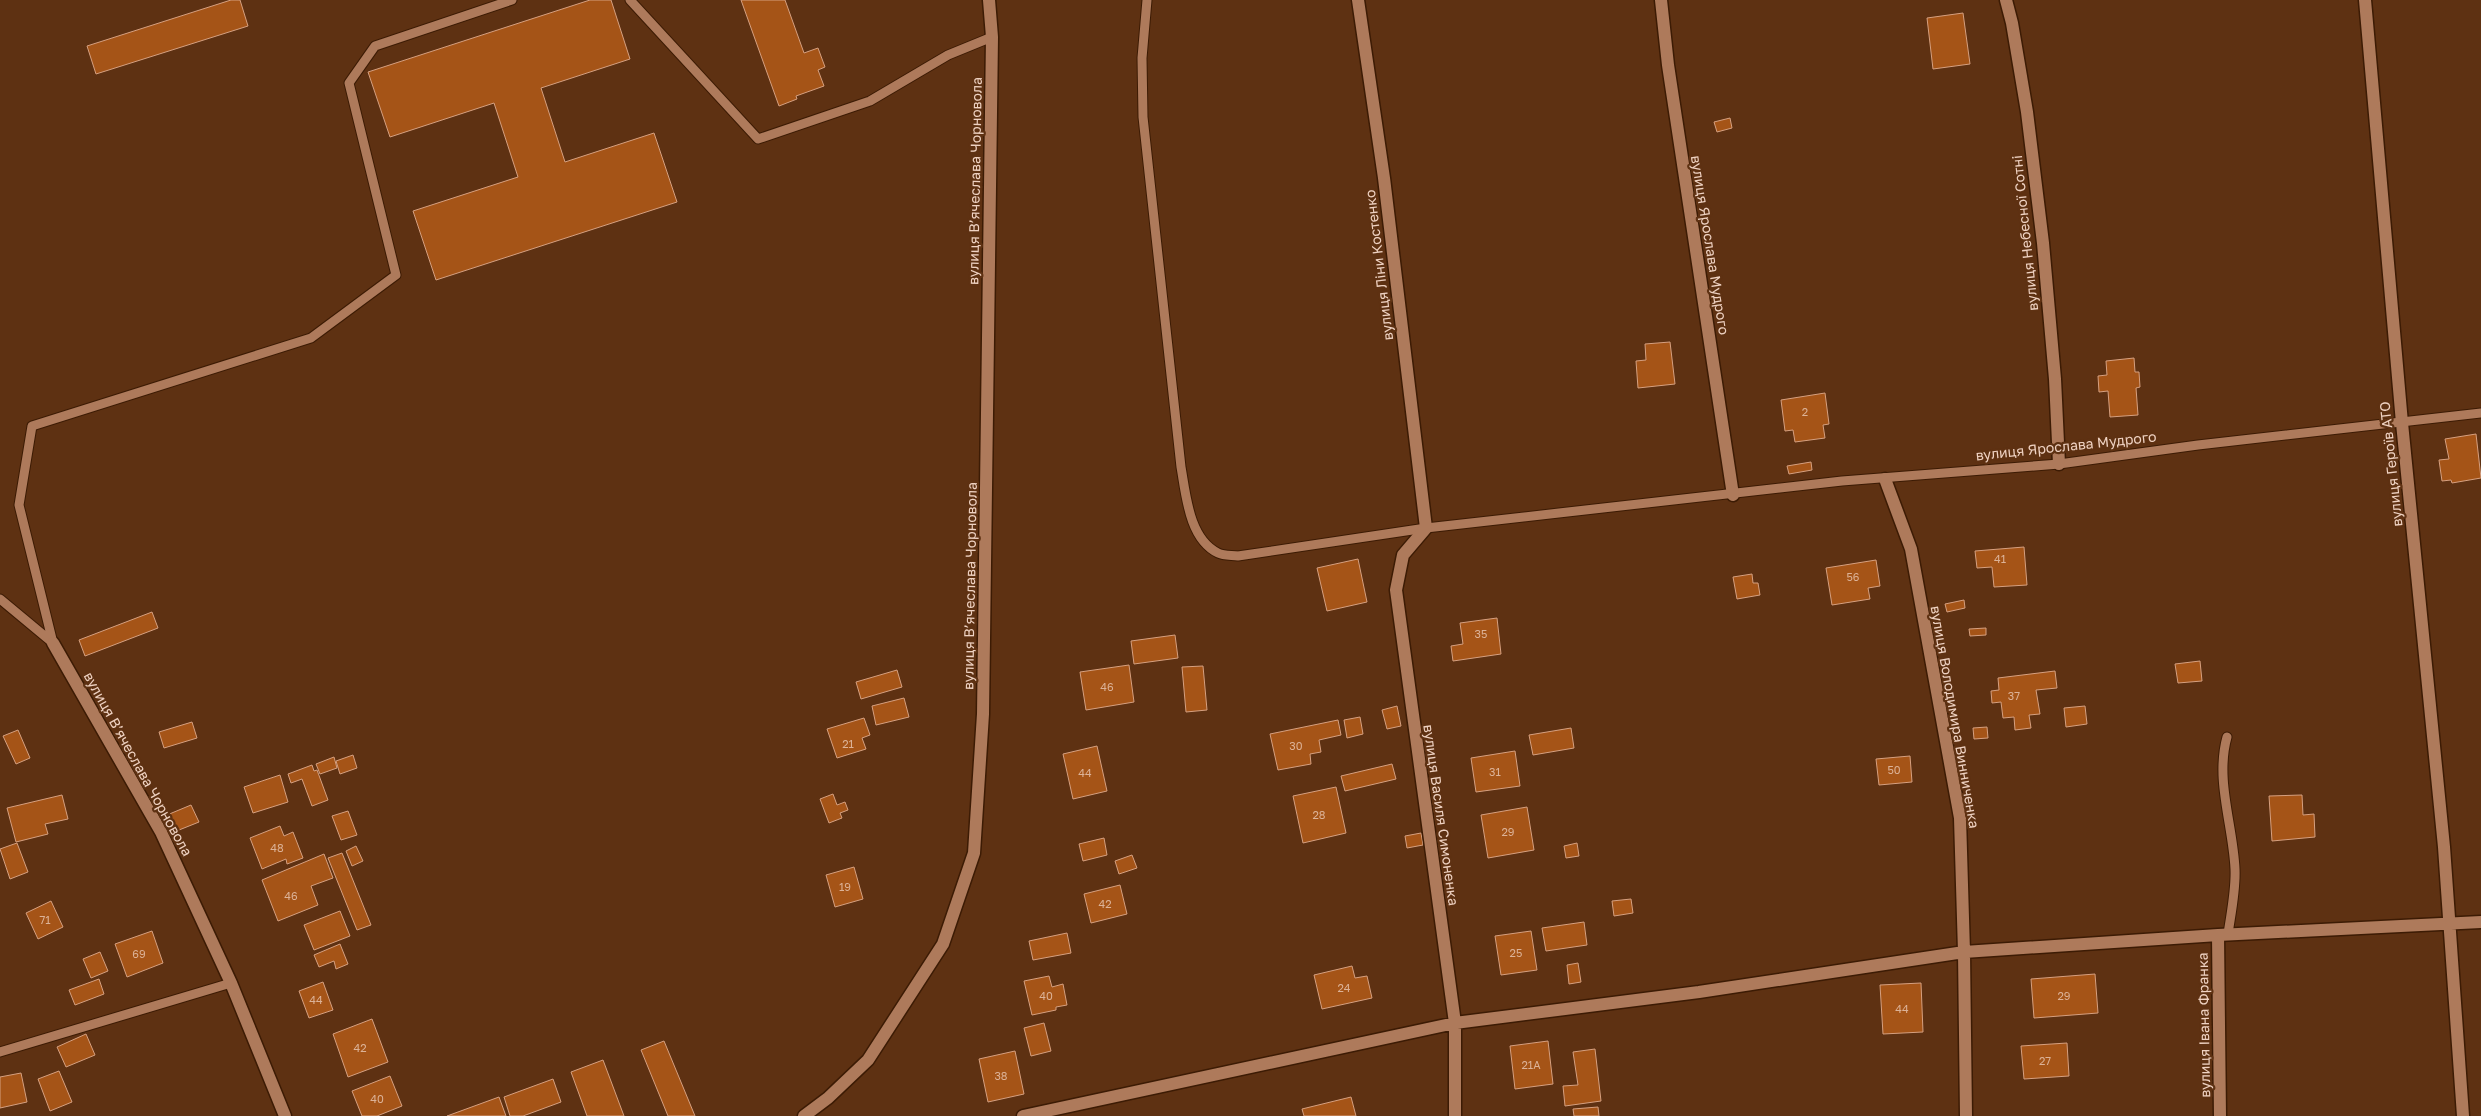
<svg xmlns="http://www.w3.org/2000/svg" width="2481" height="1116" font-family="'Golos Text',sans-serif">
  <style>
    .building { fill: #a55417; stroke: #d6a080 }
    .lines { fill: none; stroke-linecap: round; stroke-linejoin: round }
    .lane-casing { stroke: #3c1b04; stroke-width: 11 }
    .street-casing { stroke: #3c1b04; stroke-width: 15 }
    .secondary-casing { stroke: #3c1b04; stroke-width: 15 }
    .lane { stroke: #ae7a5b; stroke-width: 9 }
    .street { stroke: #ae7a5b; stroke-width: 12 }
    .secondary { stroke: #ae7a5b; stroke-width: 12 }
    .labels { text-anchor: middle; stroke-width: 4.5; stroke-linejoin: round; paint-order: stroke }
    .number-label { font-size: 11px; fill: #dcb297 }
    .street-label { font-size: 14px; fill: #efd2c2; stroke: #5e3112 }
  </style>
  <rect width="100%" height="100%" fill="#5e3112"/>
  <path class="building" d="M231,0H240L248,26L96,74L87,46Z
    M590,0H611L630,59L541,88L565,162L654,133L677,202L436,280L413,211L518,177L494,103L390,137L368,72Z
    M741,0H785L804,53L818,48L825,67L818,70L824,86L796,96L797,99L779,106Z
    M1963,13L1970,64L1933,69L1927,18Z
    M1730,118L1732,128L1717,132L1714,122Z
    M1670,342L1675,384L1638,388L1636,361L1646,360L1645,344Z
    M2134,358L2135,372H2139L2140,387L2136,388L2138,415L2110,417L2108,391L2099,392L2098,376L2107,375L2106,361Z
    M1825,393L1829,424L1823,425L1825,438L1795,442L1793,430L1785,431L1781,400Z
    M2476,434L2481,478L2452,483L2451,480L2442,481L2439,460L2449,459L2445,439Z
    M1811,462L1812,470L1789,474L1787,466Z
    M2024,547L2027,585L1994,587L1992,567L1977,568L1975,551Z
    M1358,559L1367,602L1327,611L1317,568Z
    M1876,560L1880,586L1868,588L1870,599L1832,605L1826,568Z
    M1752,574L1753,583H1758L1760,595L1737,599L1733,577Z
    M1964,600L1965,608L1947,612L1945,604Z
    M152,612L158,628L85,656L79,640Z
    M1497,618L1501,654L1453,661L1451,646L1463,644L1460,623Z
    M1986,628V635L1970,636L1969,629Z
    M1175,635L1178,658L1134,664L1131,641Z
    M2200,661L2202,681L2178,683L2175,664Z
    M1129,665L1134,702L1086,710L1080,672Z
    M1203,666L1207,710L1186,712L1182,667Z
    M897,670L902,687L861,699L856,682Z
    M2055,671L2057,688L2036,690L2040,714L2029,715L2031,728L2015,730L2014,717L2003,718L2001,702L1992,703L1991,691L1999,690L1998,678Z
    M904,698L909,717L876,725L872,706Z
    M1397,706L1401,726L1387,729L1382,710Z
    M2085,706L2087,724L2066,727L2064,708Z
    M1360,717L1363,734L1347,738L1344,720Z
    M864,718L870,735L862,738L866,749L837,758L827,729Z
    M1338,720L1341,735L1319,740L1321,752L1310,754L1311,764L1278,770L1270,734Z
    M192,722L197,738L164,748L159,732Z
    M1987,727L1988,738L1974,739L1973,728Z
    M1571,728L1574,748L1533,755L1529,735Z
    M18,730L30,758L16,764L3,736Z
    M1097,746L1107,791L1073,799L1063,754Z
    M1515,751L1520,786L1476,792L1471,758Z
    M353,755L357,768L340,774L336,761Z
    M1910,756L1912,782L1879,785L1876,759Z
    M334,757L337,768L320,774L316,764Z
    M1392,764L1396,779L1345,791L1341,776Z
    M312,765L314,771L317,770L328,800L312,806L302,779L291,783L288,774Z
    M280,775L288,802L253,813L244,787Z
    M1336,787L1346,833L1303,843L1293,796Z
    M833,794L837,805L845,802L848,810L840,813L842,818L829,823L820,799Z
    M62,795L68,819L45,824L48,834L16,842L7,808Z
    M2302,795L2303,815L2314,814L2315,837L2272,841L2269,796Z
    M191,805L199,822L174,832L167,815Z
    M1527,807L1534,850L1488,858L1481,815Z
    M348,811L357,835L341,840L332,816Z
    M280,826L284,836L293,832L303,858L287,864L286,859L262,869L250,838Z
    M1421,833L1423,845L1407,848L1405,836Z
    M1104,838L1107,855L1083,861L1079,844Z
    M17,843L28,872L10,879L0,849Z
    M1577,843L1579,856L1566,858L1564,846Z
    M356,846L363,861L352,866L346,851Z
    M342,853L371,925L357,930L328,858Z
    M324,854L333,878L311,886L318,905L278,921L262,880Z
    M1132,855L1137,868L1119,874L1115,861Z
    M854,867L863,899L835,907L826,875Z
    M1120,885L1127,914L1091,923L1084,894Z
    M1631,899L1633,913L1614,916L1612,901Z
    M51,901L63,927L38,939L26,913Z
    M340,911L350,936L314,950L304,925Z
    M1584,922L1587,945L1546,951L1542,928Z
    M152,931L163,963L127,977L115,944Z
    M1531,931L1537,970L1501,975L1495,936Z
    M1067,933L1071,953L1033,960L1029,941Z
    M340,944L348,964L336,969L334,961L319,967L314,955Z
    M100,952L108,971L91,978L83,959Z
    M1578,963L1581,982L1569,984L1567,965Z
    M1352,966L1355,978L1367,976L1372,998L1322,1009L1314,975Z
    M2095,974L2098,1013L2034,1018L2031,979Z
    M1049,976L1052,987L1063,984L1067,1005L1056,1007V1010L1032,1015L1024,981Z
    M99,979L104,994L75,1005L69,990Z
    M323,982L333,1010L309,1018L299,991Z
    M1921,983L1923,1032L1883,1034L1880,985Z
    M372,1019L388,1062L348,1077L333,1034Z
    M1044,1023L1051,1051L1031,1056L1024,1028Z
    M86,1034L95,1055L66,1067L57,1047Z
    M664,1041L695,1116H668L641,1050Z
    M1548,1041L1553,1084L1515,1089L1510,1046Z
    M2067,1043L2069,1076L2024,1079L2021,1046Z
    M1595,1049L1601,1101L1565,1106L1563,1086L1578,1085L1573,1052Z
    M1015,1051L1024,1094L988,1102L979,1059Z
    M603,1060L624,1116H587L571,1072Z
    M59,1071L72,1102L50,1111L38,1079Z
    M21,1073L27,1102L0,1108V1077Z
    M390,1076L402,1106L377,1116H362L352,1091Z
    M553,1079L561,1102L523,1116H510L504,1097Z
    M499,1097L506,1116H447Z
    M1351,1097L1356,1116H1304L1302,1109Z
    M1598,1107L1599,1116H1574L1573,1109Z"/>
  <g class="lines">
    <g class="lane-casing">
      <path id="lane" d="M630,0L758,139L870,101L948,55L992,37
        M1147,0L1142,58L1143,117L1181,467C1186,495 1189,539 1218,553C1224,556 1232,555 1238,556L1426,528L1842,481L2059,464L2198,445L2481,413
        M0,599L53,643
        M53,643L19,505L32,426L311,338L396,275L349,83L375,46L512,0
        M2227,737C2215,780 2233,825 2235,869C2236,890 2231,913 2228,934
        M0,1052L231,983"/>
    </g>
    <g class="street-casing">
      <path id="street" d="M1358,0L1384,178L1426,528L1403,555L1396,590L1455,1023V1116
        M1661,0L1668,65L1733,495
        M2006,0L2012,23L2027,112L2043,243L2055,379L2059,464
        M2365,0L2402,423L2444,847L2463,1116
        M1885,479L1911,549L1960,818L1964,952L1966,1116
        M53,643L161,832L231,983L285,1116
        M2218,935L2220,1116
        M1023,1116L1455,1023L1699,992L1964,952L2218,935L2481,922"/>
    </g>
    <g class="secondary-casing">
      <path id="secondary" d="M804,1116L828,1098L868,1060L943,944L974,853L983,714L992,37L989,0"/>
    </g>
    <use href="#lane" class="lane"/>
    <use href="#street" class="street"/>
    <use href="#secondary" class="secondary"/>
  </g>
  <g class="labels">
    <g class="number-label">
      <text x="1805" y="416">2</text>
      <text x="2000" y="563">41</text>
      <text x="1853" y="581">56</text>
      <text x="1481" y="638">35</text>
      <text x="1107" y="691">46</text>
      <text x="2014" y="700">37</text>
      <text x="848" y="748">21</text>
      <text x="1296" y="750">30</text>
      <text x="1894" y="774">50</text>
      <text x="1495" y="776">31</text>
      <text x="1085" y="777">44</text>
      <text x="1319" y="819">28</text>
      <text x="1508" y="836">29</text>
      <text x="277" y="852">48</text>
      <text x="845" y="891">19</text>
      <text x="291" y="900">46</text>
      <text x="1105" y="908">42</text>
      <text x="45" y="924">71</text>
      <text x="1516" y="957">25</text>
      <text x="139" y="958">69</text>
      <text x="1344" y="992">24</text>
      <text x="1046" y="1000">40</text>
      <text x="2064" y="1000">29</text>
      <text x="316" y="1004">44</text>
      <text x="1902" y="1013">44</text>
      <text x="360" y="1052">42</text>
      <text x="2045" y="1065">27</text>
      <text x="1531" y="1069">21А</text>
      <text x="1001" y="1080">38</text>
      <text x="377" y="1103">40</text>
    </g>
    <g class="street-label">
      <text transform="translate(975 181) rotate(-89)" y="5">вулиця Вʼячеслава Чорновола</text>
      <text transform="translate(2025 233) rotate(-96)" y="5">вулиця Небесної Сотні</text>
      <text transform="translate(1710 245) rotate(81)" y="5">вулиця Ярослава Мудрого</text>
      <text transform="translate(1379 265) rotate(-97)" y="5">вулиця Ліни Костенко</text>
      <text transform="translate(2066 446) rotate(-6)" y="5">вулиця Ярослава Мудрого</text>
      <text transform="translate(2391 464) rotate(-96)" y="5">вулиця Героїв АТО</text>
      <text transform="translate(970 586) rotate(-89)" y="5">вулиця Вʼячеслава Чорновола</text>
      <text transform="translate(1955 717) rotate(80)" y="5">вулиця Володимира Винниченка</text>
      <text transform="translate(138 764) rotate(61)" y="5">вулиця Вʼячеслава Чорновола</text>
      <text transform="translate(1441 815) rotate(82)" y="5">вулиця Василя Симоненка</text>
      <text transform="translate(2204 1025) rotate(-91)" y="5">вулиця Івана Франка</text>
    </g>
  </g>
</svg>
